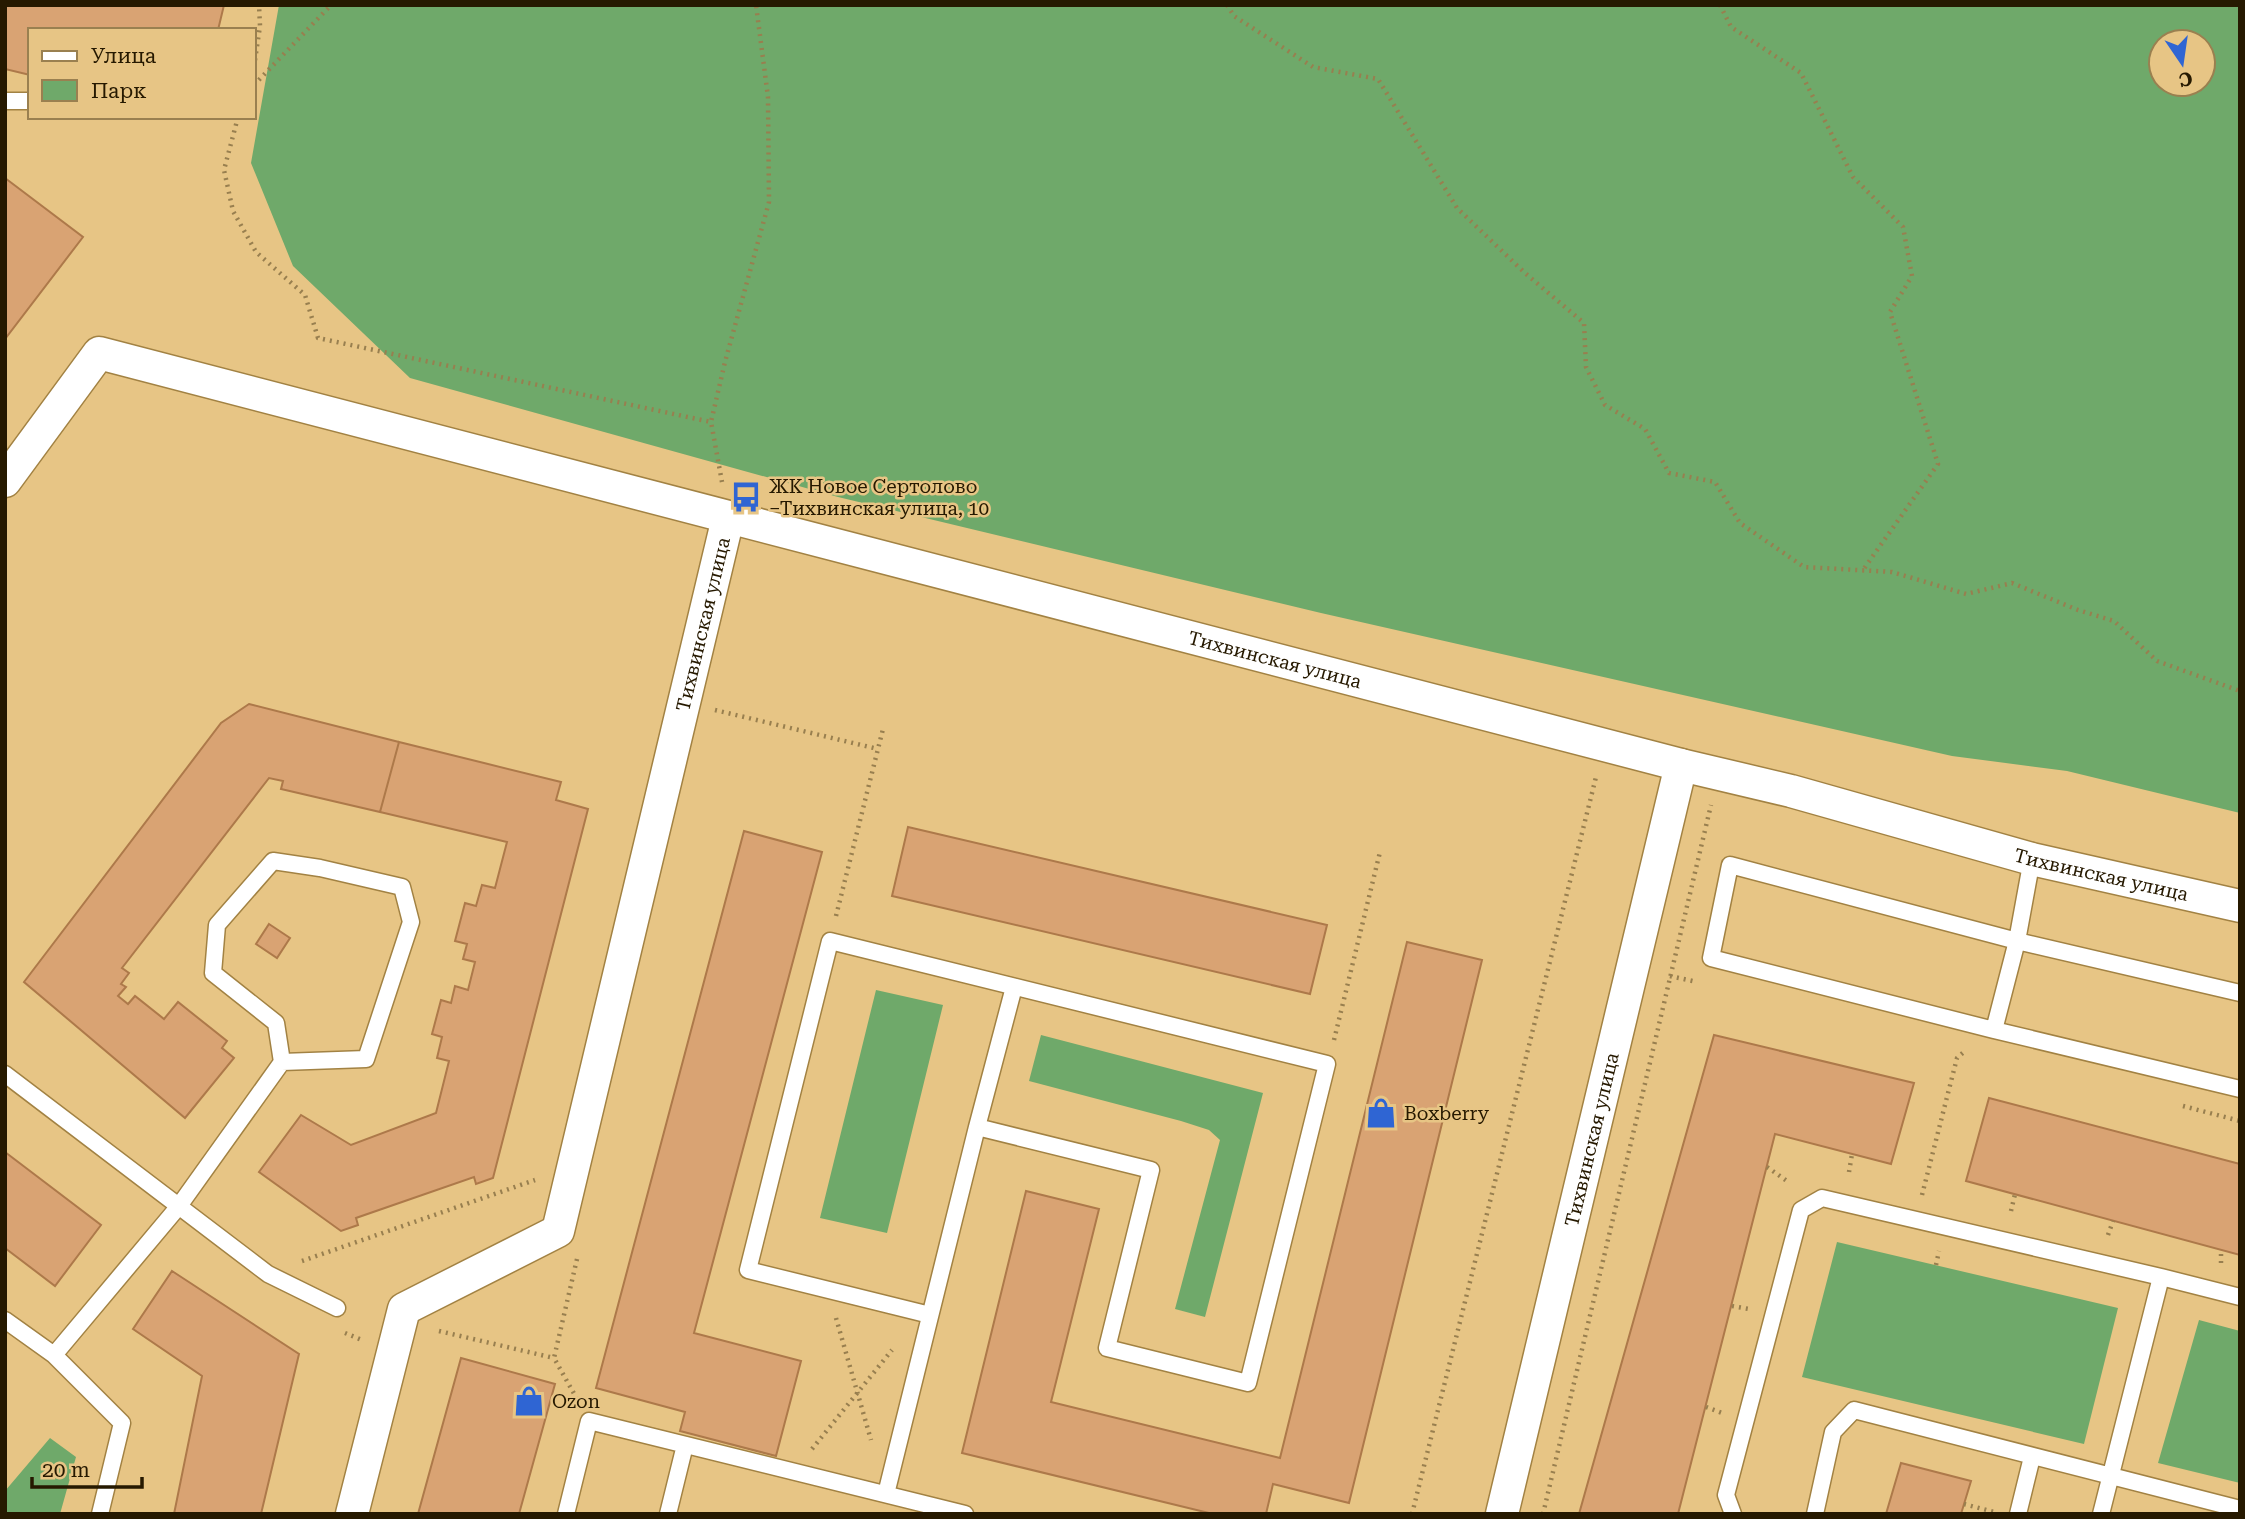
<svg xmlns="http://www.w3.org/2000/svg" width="2245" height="1519" font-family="'Roboto Serif',serif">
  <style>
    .green { fill: #6fa96a; fill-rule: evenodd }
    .building { fill: #d9a373; stroke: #ad794a; stroke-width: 2 }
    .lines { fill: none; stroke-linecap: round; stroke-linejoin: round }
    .service-casing { stroke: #a28243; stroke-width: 19 }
    .minor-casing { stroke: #a28243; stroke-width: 35 }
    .path { stroke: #987f4f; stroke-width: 4.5; stroke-dasharray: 2 5; stroke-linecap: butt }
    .service { stroke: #fff; stroke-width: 16 }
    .minor { stroke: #fff; stroke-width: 32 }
    .labels { text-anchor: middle; stroke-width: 5; stroke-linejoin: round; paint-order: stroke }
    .poi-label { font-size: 19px; fill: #261900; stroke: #e7c585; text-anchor: start }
    .street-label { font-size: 19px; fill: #261900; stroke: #e7c585 }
  </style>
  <rect width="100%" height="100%" fill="#e7c585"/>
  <path class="green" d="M279,5H2240V813L2067,771L1952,756L1321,613L838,497L410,378L293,266L251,163ZM2203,42V84H2161V42Z
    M876,990L943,1005L887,1233L820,1218Z
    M1041,1035L1263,1093L1205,1317L1175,1309L1220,1140L1209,1130L1181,1121L1029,1081Z
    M1837,1242L2118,1308L2084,1444L1802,1377Z
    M2199,1320L2240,1331V1483L2158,1463Z
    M50,1438L76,1457L60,1514H5V1491Z"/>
  <path class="building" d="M5,5H224L218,30H30V75L5,69Z
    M5,178L83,237L5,339Z
    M249,704L399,742L380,812L281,789L283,781L269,778L122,968L129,973L121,984L126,987L118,996L128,1004L135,996L164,1019L178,1002L227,1041L222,1048L234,1058L185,1118L24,982L221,723Z
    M399,742L561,782L556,800L588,809L493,1178L476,1184L474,1177L356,1218L358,1225L341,1231L259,1172L301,1115L351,1145L436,1113L449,1061L437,1058L442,1037L432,1034L441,1000L451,1003L455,986L468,990L475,962L463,959L467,944L455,941L465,903L476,906L482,885L495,888L507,842L380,812Z
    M908,827L1327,925L1310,994L892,896Z
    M744,831L822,852L694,1333L801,1361L776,1456L680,1431L685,1412L596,1388Z
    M269,924L290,938L277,958L256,944Z
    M1407,942L1482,960L1349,1503L1273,1484L1266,1514H1213L962,1453L1026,1191L1099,1209L1051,1402L1280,1458Z
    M1714,1035L1914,1083L1891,1164L1775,1134L1678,1514H1579Z
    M1989,1098L2240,1164V1255L1966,1181Z
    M5,1152L101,1225L55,1286L5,1248Z
    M172,1271L299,1354L261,1514H174L202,1376L133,1329Z
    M461,1358L555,1384L519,1514H418Z
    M1901,1463L1971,1481L1961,1514H1886Z"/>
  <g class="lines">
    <g class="service-casing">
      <path id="service" d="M5,101H30
        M2032,859L2017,941L1994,1030L2240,1089
        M1994,1030L1711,958L1730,865L2017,941L2240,993
        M5,1074L268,1274L337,1308
        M977,1127L1014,987
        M5,1320L54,1355L179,1206L282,1062L276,1023L213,973L217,925L273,861L320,868L402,887L411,922L366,1059L282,1062
        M54,1355L122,1423L100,1514
        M886,1494L977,1127L1151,1170L1107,1348L1248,1383L1327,1064L830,941L748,1270L930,1315
        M566,1514L589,1421L965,1514
        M668,1514L685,1445
        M1733,1514L1726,1495L1801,1210L1822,1198L2161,1277
        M1815,1514L1833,1432L1854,1410L2240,1509
        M2018,1514L2032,1457
        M2101,1514L2161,1277L2240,1297"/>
    </g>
    <g class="minor-casing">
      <g id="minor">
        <path id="s1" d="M5,481L99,353L1681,765L1791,791L2032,859L2240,906"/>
        <path id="s2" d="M352,1514L404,1309L558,1231L728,518"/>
        <path id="s3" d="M1502,1514L1681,765"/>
      </g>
    </g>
    <path class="path" d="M1227,5L1234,16L1313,67L1378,79L1457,208L1526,274L1584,323L1586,367L1605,405L1645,429L1669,473L1715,482L1740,523L1804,567L1892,572L1966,594L2012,583L2078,610L2114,621L2157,661L2240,691
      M1720,5L1731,27L1801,73L1853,177L1903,227L1912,276L1890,312L1938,464L1863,570
      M254,67L260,26L259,5
      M254,85L331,5
      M238,117L224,170L233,211L256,252L305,295L318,338L711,422
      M722,482L711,422L725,362L769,202L768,97L756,5
      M715,710L878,749
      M836,916L883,729
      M1670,976L1697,982
      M1334,1040L1380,852
      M2183,1106L2240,1121
      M1767,1167L1787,1181
      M1849,1172L1852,1154
      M1922,1195L1957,1058L1965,1051
      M2011,1211L2015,1194
      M2108,1235L2113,1221
      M577,1259L554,1358L577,1399
      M302,1261L535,1180
      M2221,1263V1250
      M1936,1265L1939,1251
      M1732,1306L1749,1309
      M836,1318L871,1440
      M439,1331L554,1358
      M345,1333L362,1340
      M1706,1407L1722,1413
      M812,1449L892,1350
      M1964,1504L1994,1512
      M1412,1514L1596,777
      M1543,1514L1711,805"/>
    <use href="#service" class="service"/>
    <use href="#minor" class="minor"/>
  </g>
  <defs>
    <g id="bus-bare" transform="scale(2.415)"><path d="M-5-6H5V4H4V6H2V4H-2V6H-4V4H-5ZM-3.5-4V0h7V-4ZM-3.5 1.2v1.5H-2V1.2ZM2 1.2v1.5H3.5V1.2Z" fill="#2f65d3" stroke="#e7c585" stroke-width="2.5" paint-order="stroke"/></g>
    <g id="shop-bare" transform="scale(2.415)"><path d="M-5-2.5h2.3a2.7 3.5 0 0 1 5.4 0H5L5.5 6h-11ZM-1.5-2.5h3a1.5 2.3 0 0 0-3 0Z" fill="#2f65d3" stroke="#e7c585" stroke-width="2.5" paint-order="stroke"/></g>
  </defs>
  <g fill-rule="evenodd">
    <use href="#bus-bare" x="746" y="497"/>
    <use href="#shop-bare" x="1381" y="1113"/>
    <use href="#shop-bare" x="529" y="1401"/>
  </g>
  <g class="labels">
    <g class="poi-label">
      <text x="769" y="493">ЖК Новое Сертолово<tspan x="769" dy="22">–Тихвинская улица, 10</tspan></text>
      <text x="1404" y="1120">Boxberry</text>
      <text x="552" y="1408">Ozon</text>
    </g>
    <g class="street-label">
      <text dy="7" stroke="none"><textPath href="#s2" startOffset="1008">Тихвинская улица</textPath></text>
      <text dy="7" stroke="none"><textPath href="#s1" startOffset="1374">Тихвинская улица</textPath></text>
      <text dy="7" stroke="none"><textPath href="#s1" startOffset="2228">Тихвинская улица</textPath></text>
      <text dy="7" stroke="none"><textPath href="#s3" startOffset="385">Тихвинская улица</textPath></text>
    </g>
  </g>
  <rect width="2245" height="1519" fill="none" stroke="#261900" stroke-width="14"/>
  <rect x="28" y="28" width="228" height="91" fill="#e7c585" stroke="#9a8050" stroke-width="2"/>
  <rect x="42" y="51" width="35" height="10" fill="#ffffff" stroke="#9a8050" stroke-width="2"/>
  <text x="91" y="63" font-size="21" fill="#261900">Улица</text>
  <rect x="42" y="80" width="35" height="21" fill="#6fa96a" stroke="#9a8050" stroke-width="2"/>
  <text x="91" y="98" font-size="21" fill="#261900">Парк</text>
  <g transform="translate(2182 63) rotate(167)"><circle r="33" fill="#e7c585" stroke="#9a8050" stroke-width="2"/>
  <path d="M0-5L12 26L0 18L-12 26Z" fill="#2f65d3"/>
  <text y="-10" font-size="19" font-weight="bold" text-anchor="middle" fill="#261900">С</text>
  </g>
  <path d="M32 1477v10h110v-10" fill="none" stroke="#261900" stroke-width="3.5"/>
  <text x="42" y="1477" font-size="21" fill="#261900" stroke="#e7c585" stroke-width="5" paint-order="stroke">20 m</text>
</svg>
